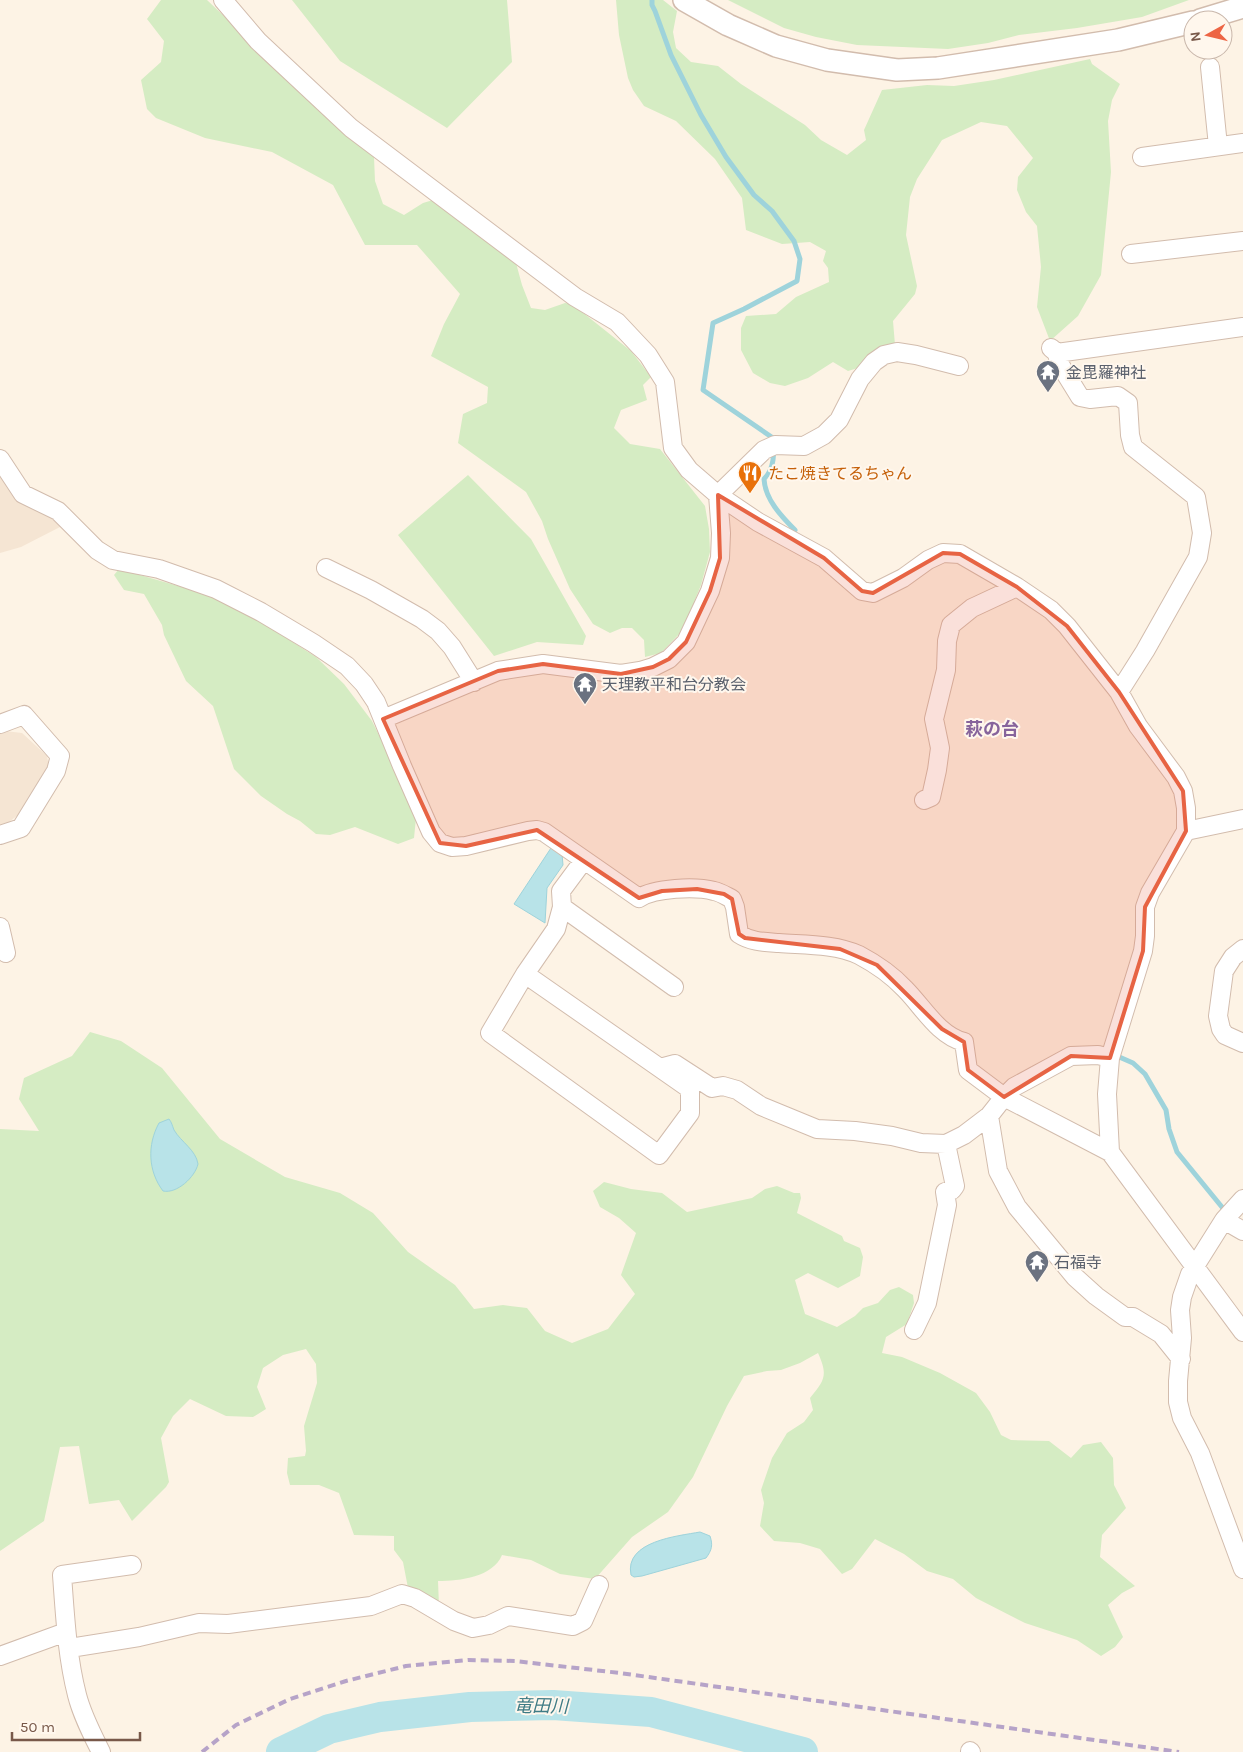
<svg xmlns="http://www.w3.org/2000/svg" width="1243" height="1752" font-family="Karla,'Noto Sans JP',sans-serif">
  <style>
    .residential { fill: #f5e5d3 }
    .green { fill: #d5ecc3 }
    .water { fill: #b8e3e8; stroke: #9ed3db }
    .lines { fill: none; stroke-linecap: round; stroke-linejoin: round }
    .stream { stroke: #9ed3db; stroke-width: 5 }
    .river { stroke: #b8e3e8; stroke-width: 30 }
    .minor-casing { stroke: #d2bcad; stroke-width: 20 }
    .tertiary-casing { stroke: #d2bcad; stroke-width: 24 }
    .minor { stroke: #fff; stroke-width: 18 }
    .tertiary { stroke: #fff; stroke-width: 21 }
    .rail { stroke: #b6a3c8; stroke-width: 4; stroke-dasharray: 8 5; stroke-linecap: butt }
    .marked { fill: #e76444; fill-opacity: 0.2; stroke: #e76444; stroke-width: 4; stroke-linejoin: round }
    .labels { text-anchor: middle; stroke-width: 4; stroke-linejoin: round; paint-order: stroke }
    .worship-label { font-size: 16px; fill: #5b616d; stroke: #fff7ed; text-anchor: start }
    .food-label { font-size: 16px; fill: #c56008; stroke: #fff7ed; text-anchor: start }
    .neighbourhood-label { font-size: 18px; font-weight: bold; fill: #87649c; stroke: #fff7ed }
    .water-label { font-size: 18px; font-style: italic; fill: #3e7b85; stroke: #fff7ed }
  </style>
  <rect width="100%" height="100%" fill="#fdf3e5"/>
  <path class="residential" d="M0,468L49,516L62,526L21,547L0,553Z
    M5,731L22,733L47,756L49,767L23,811L5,825L0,827V733Z"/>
  <path class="green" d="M161,0H207L323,110L369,149L374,157L375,181L383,204L404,215L423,203L433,200L516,263L522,285L531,308L545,310L565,303L572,304L631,351L651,377L643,385L647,400L621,410L614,428L630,444L660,449L705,506L709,529L710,552L701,585L683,630L661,653L645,657L644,640L632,628H622L610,633L593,624L570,589L548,539L542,521L526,492L458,443L463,414L487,403L488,387L431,356L444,324L460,294L417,245H365L333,185L272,152L205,138L156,118L147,109L141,80L161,62L164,41L147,19Z
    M292,0H507L512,62L447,128L340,61Z
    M616,0H663L677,11L673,32L676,48L691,62L718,66L741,84L805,125L821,140L847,155L866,140L864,130L882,90L927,85L954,86L994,80L1090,59L1092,64L1120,84L1112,100L1108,121L1111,172L1101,275L1078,316L1050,341L1037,307L1041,267L1037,226L1026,212L1017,190L1018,177L1033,158L1007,126L981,122L942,140L917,179L910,197L906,235L917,286L915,294L893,321L895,345L861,367L848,371L833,362L808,378L785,386L770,383L753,373L741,350V328L746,316L776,314L796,297L829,282L828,268L823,261L826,251L810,242L782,244L746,230L742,198L715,159L676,121L644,106L633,90L628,78L619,35Z
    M728,0H1189L1142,17L1077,28L1019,35L988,43L948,49L857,45L816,37L784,28Z
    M468,475L531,539L586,636L583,645L537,642L494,656L398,535Z
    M119,569L227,600L316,657L344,684L372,721L403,784L416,818L414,838L398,844L355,827L330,835L316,834L300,821L287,814L261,796L234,769L213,706L186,681L164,635L162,625L144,594L124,590L114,575Z
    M90,1032L121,1041L162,1068L220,1139L285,1177L340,1193L373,1213L408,1252L455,1285L474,1309L503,1305L527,1308L545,1331L572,1343L608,1329L635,1294L621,1275L636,1233L619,1218L600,1207L593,1191L604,1182L631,1189L662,1193L687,1212L752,1198L765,1189L777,1186L794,1193H800L801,1198L797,1213L842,1236L844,1241L860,1248L863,1257L860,1276L838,1288L808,1273L795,1280L805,1314L837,1327L855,1316L863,1308L878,1303L890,1290L899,1287L913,1295L914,1303L907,1324L886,1337L882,1353L902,1357L940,1373L976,1393L990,1412L1001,1435L1011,1440L1049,1441L1071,1458L1083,1445L1101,1442L1113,1458L1114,1485L1126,1508L1102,1535L1100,1557L1135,1586L1122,1593L1108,1605L1123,1637L1115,1647L1101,1656L1077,1640L1025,1623L976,1598L953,1579L927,1571L904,1554L875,1539L852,1569L842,1574L820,1549L800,1543L774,1541L760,1526L764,1503L761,1490L772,1458L787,1433L804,1422L813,1410L810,1398C825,1380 828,1375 818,1353L800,1363L781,1370L767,1371L744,1376L727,1406L693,1477L668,1512L632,1537L595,1579L560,1574L531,1560L502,1555C493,1577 460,1581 438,1581L439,1606L408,1588L403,1562L394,1550V1536L354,1535L339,1493L319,1485H290L287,1473L288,1458L305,1456L306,1451L304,1426L317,1383L316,1364L306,1349L283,1355L263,1368L257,1387L266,1409L253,1417L226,1416L190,1399L173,1416L161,1438L169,1482L166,1487L132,1521L119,1500L89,1504L79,1446L60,1447L44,1521L0,1551V1129L39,1131L19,1099L24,1078L72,1056Z"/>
  <path class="water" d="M551,848L562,854L563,865L547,888L545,923L514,904Z
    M169,1119C172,1123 172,1125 174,1130C181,1142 196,1150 198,1164C195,1177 177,1194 163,1191C148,1171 147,1145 159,1123Z
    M700,1532L710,1536C713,1545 712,1550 706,1558L642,1576L634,1577L631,1575C624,1541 678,1536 700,1532Z"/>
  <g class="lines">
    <path class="stream" d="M652,0V5L655,11L671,55L701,115L726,157L754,195L772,211L794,241L800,259L797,281L744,309L713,323L703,390L773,438C774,453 775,468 764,479C765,499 781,516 795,530
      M1117,1056L1133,1063L1145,1074L1166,1110L1169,1129L1177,1152L1226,1212"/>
    <path class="river" d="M281,1752L329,1729L380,1717L470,1707L553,1705L651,1712L803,1752"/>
    <g class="minor-casing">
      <path id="minor" d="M223,0L258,41L351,128L575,297L617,322L648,355L665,382L673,448L689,470L718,495L758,522L824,558L862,591L873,593L903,578L928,560L943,553L960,554L1017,587L1051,610L1067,626L1119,692L1138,726L1176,777L1183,791L1186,808V831L1150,893L1145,907V936L1143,951L1110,1058L1107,1094L1110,1152L1243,1332
        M1210,67L1218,146
        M1142,157L1243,143
        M1131,254L1243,241
        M1051,348L1057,353L1243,327
        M1057,353L1059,363L1080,397L1090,399L1118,396L1128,403L1130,435L1133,447L1196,497L1202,533L1198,557L1145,651L1119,692
        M0,459L23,494L58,511L97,550L113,560L159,569L216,589L261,612L313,643L347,666L364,684L376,702L402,766L431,832L440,843L452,847L466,846L528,831L537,830L544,832L639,898C655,888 695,886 714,891C720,892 726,896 732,899L735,907L739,934C751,942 765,942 779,943C805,945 835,944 859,955C876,964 892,975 905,989C923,1007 938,1035 964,1042L968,1070L1004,1097L1110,1152
        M326,568L371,590L422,619L438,631L452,647L474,682
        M383,719L498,671L543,664L621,674L640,671L653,667L669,659L686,642L710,591L720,558L721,533L718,495L764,450L775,445L804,446L824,435L839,420L860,379L874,362L884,355L897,352L916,355L959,366
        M0,724L24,715L60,756L56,771L21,828L0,835
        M924,800L931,797L937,770L940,748L934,719L946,670L947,641L951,625L972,608L1017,587
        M1186,831L1243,819
        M562,907L674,987
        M0,927L6,953
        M1243,949L1233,957L1224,971L1218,1016L1221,1029L1225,1035L1243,1043
        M525,974L690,1089V1113L659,1155L490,1033L525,974L556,929L562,907L561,891L584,860
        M1110,1058L1098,1055L1071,1056L1014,1087L1004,1097L989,1116L998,1171L1017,1207L1075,1277L1096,1296L1125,1317H1133L1161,1334L1181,1359
        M660,1068L675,1064L712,1088L723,1086L737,1090L761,1106L817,1129L855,1131L892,1136L921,1143L946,1144
        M1224,1220L1243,1199
        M1243,1231L1224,1220L1190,1274L1182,1297L1180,1310L1182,1338L1178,1381V1402L1182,1418L1200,1453L1243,1569
        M914,1330L927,1303L947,1205L945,1192L952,1190L955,1186L946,1144L964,1135L989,1116
        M70,1648L139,1637L199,1623L228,1624L371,1606L402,1594L415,1598L454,1621L473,1628L489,1625L508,1616L573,1626L583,1621L599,1585
        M0,1656L66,1632
        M970,1751L971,1752
        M101,1752C92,1734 82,1715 77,1695C67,1656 65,1615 62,1575L132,1565"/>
    </g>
    <g class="tertiary-casing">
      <path id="tertiary" d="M684,0L728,25L776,46L827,60L897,70L938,68L1118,40L1193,22
        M1200,20L1243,7"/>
    </g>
    <use href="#minor" class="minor"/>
    <use href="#tertiary" class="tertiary"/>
    <path class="rail" d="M202,1752L236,1725L290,1699L346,1681L406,1666L468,1660L515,1661L620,1673L1179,1752"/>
  </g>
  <path class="marked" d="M718,495L824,558L862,591L873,593L943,553L960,554L1017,587L1067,626L1119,692L1183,791L1186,831L1145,907L1143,951L1110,1058L1071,1056L1004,1097L968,1070L964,1042L942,1029L877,965L840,949L745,938L739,934L732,899L724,894L697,889L662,891L639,898L537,830L466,846L440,843L383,719L498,671L543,664L621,674L653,667L669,659L686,642L710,591L720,558Z"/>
  <defs>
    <g id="temple-pin" transform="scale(1.25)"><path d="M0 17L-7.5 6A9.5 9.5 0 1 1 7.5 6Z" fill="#6b7280" stroke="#fff7ed"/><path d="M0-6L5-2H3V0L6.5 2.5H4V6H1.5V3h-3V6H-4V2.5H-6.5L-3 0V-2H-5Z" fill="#fff"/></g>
    <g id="restaurant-pin" transform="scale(1.25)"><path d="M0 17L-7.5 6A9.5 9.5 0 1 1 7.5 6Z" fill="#e8710a" stroke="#fff7ed"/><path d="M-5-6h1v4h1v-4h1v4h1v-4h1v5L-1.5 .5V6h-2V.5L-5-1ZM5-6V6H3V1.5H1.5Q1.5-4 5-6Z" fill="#fff"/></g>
  </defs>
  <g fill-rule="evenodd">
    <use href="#temple-pin" x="1048" y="372"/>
    <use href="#restaurant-pin" x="750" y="473"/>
    <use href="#temple-pin" x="585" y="684"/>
    <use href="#temple-pin" x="1037" y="1262"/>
  </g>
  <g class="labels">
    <g class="worship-label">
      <text x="1066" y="378">金毘羅神社</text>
      <text x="602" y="690">天理教平和台分教会</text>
      <text x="1054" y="1268">石福寺</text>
    </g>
    <g class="food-label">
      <text x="768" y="479">たこ焼きてるちゃん</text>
    </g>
    <g class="neighbourhood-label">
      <text x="992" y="735">萩の台</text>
    </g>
    <g class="water-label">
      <text transform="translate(541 1706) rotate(1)" y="6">竜田川</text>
    </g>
  </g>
  <g transform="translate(1208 35) rotate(262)"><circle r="24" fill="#fff7ed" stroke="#c9b7ab"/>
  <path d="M0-4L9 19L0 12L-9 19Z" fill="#ed6544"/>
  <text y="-8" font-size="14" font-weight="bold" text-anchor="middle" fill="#785849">N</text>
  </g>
  <path d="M12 1732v8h128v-8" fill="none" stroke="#785849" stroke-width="2.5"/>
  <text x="20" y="1732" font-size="15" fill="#785849" stroke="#fff7ed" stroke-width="4" paint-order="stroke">50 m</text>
</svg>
